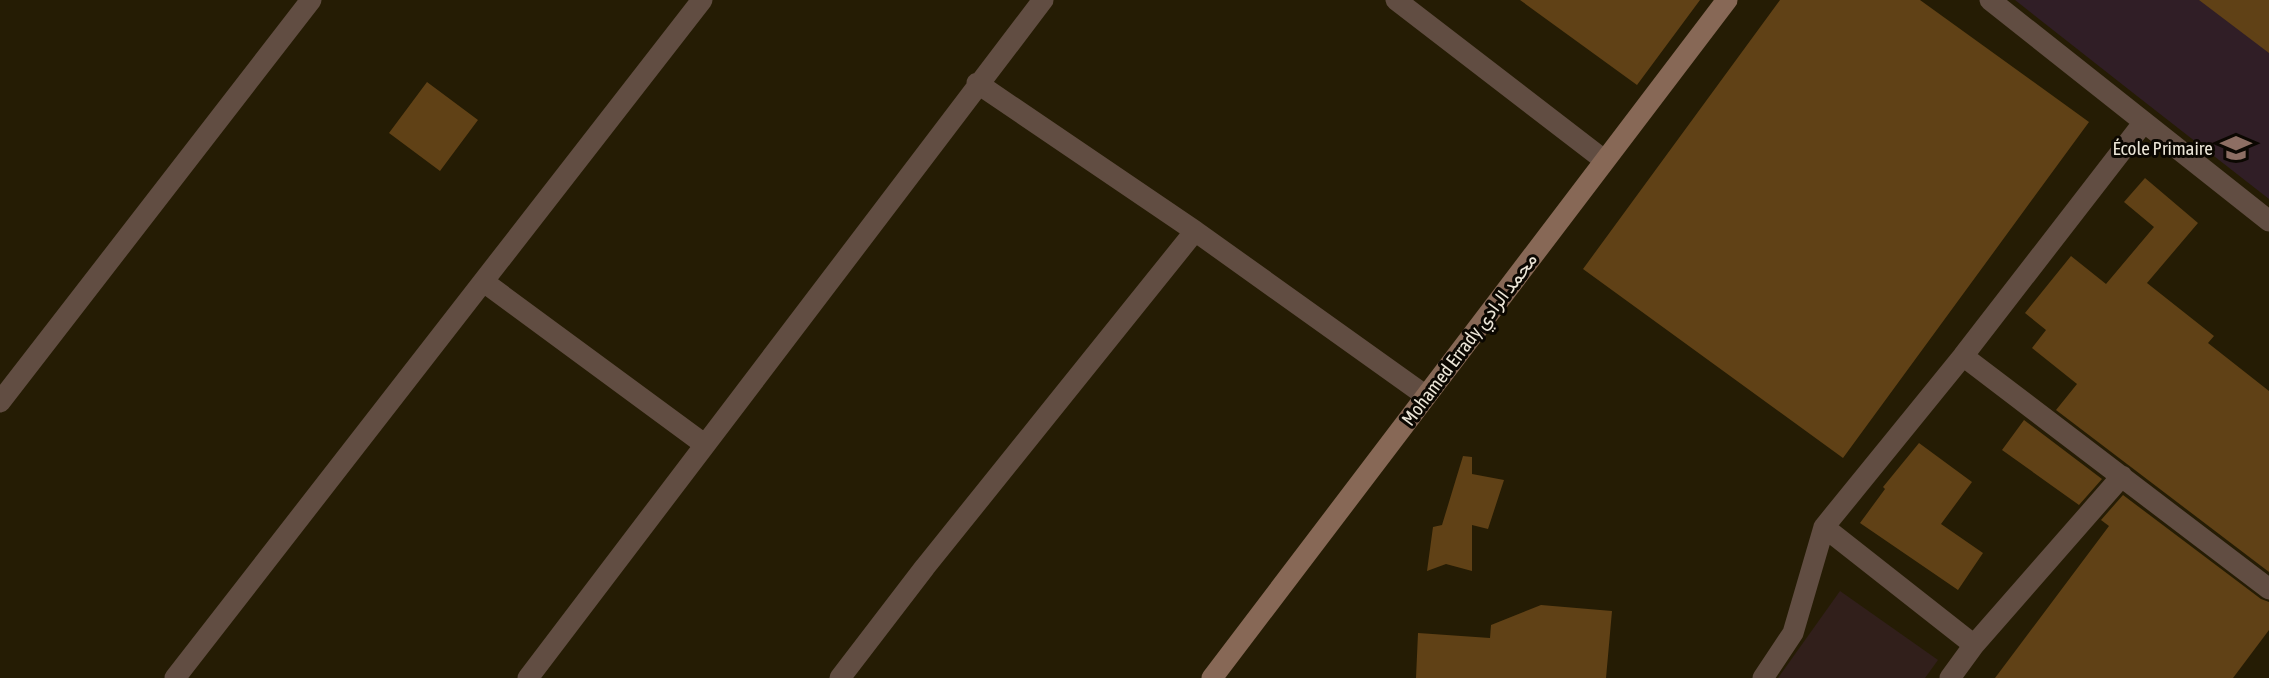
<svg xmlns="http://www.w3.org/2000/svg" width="2269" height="678" font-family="'Asap Condensed',Vazirmatn,sans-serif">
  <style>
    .commercial { fill: #311f1b }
    .education { fill: #301e26 }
    .building { fill: #604116 }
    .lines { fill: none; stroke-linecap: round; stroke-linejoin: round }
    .street { stroke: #614d42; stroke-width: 21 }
    .secondary { stroke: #876856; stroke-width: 21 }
    .labels { text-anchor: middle; stroke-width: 6; stroke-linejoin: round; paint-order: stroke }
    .poi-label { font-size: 19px; fill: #ebe5d7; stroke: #0b0701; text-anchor: end }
    .street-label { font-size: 19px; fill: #ebe5d7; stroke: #0b0701 }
  </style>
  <rect width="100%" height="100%" fill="#251c04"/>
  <path class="commercial" d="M1840,591L1938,660L1925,678H1778Z"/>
  <path class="education" d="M2015,0H2269V199L2137,96Z"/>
  <path class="building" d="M1520,0H1700L1637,85Z
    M1780,0H1920L2089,122L1843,458L1583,269Z
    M2199,0H2269V53Z
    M427,82L478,120L440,171L389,133Z
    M2145,178L2198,223L2147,283L2214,336L2208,343L2269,391V572L2056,410L2077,384L2032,348L2046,330L2025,313L2071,256L2106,284L2154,227L2124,202Z
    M2024,420L2102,479L2079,505L2002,450Z
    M1919,443L1972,482L1941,524L1983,553L1958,590L1860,523L1885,489L1883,487Z
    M1463,456L1472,457V474L1504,480L1488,529L1472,525V571L1446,564L1427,571L1433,527L1442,525Z
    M2123,495L2261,599L2269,602V630L2233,678H1995L2109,526L2101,520Z
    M1541,605L1612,611L1606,678H1416L1418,633L1490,638L1491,625Z"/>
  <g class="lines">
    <path class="street" d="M1396,0L1604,160
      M1990,0L2269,221
      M977,83L1195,231L1426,396
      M484,282L704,444
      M1963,356L2269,589
      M0,402L311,0
      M1824,527L1974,645
      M175,678L702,0
      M528,678L1043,0
      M840,678L925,567L1195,231
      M1763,678L1793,633L1824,527L1963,356L2144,122
      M1950,678L1974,645L2122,476"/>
    <path class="secondary" d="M1212,678L1727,0"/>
  </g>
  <defs>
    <g id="school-bare" transform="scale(2.415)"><path d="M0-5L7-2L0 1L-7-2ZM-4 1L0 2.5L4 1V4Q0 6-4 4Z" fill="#8d6e63" stroke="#0b0701" stroke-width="2.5" paint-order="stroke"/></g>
  </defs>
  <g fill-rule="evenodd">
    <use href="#school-bare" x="2236" y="148"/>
  </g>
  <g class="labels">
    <g class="poi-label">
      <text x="2213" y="155">École Primaire</text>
    </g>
    <g class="street-label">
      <text transform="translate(1469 339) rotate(-53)" y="7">Mohamed Errady محمد الرادي</text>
    </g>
  </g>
</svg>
